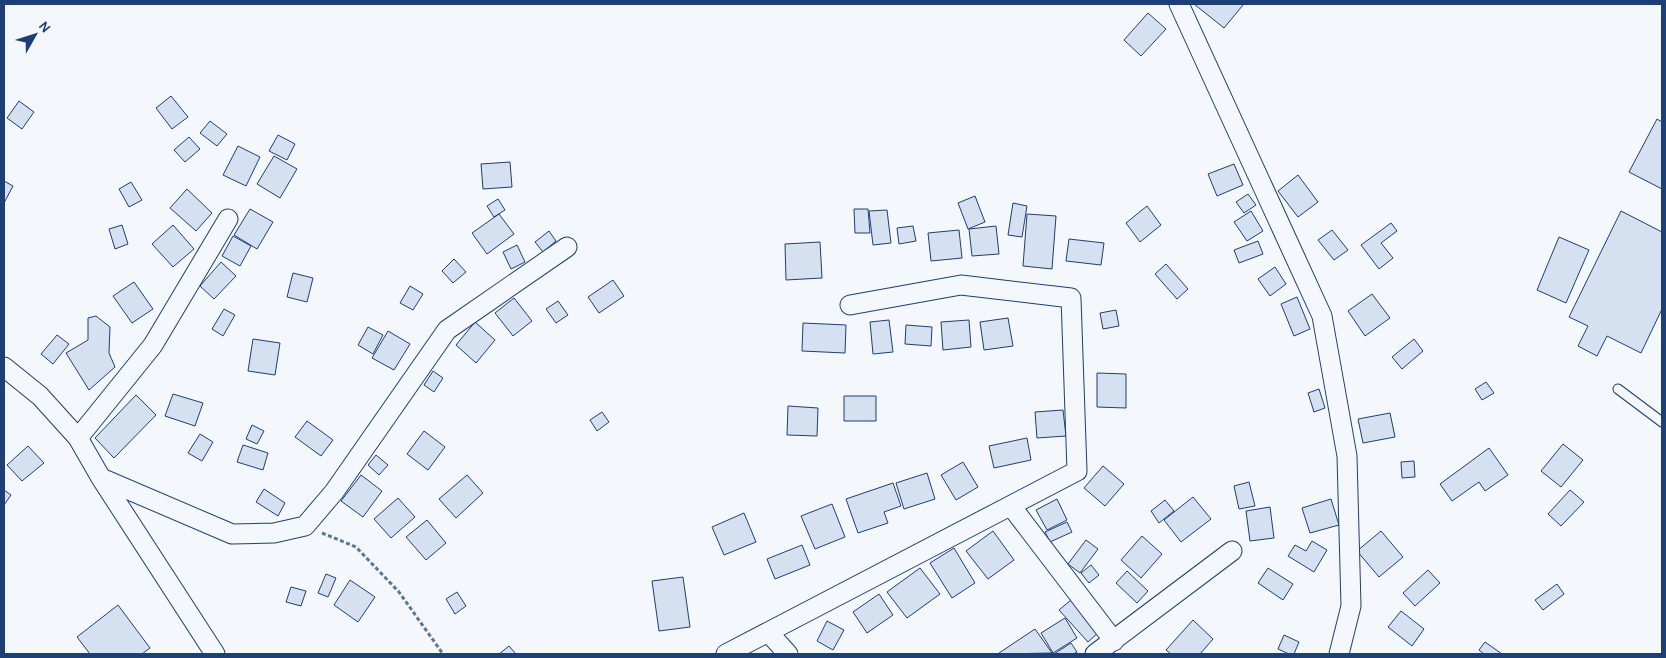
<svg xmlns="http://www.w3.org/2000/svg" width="1666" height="658" font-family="Karla,sans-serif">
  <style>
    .building { fill: #d5e0f0; stroke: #1d3f73 }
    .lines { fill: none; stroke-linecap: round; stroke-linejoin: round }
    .lane-casing { stroke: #1d3f73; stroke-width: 11 }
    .street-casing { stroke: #1d3f73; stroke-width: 21 }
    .path { stroke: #5e769c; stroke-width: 3; stroke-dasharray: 4 2.5; stroke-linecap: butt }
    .lane { stroke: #f4f7fb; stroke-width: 9 }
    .street { stroke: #f4f7fb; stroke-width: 19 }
  </style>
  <rect width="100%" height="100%" fill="#f4f7fb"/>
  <path class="building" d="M1194,4H1242L1243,5L1224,28Z
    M1148,13L1166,29L1141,56L1124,40Z
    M171,96L188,117L172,129L156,108Z
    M19,101L34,112L22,129L7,118Z
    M1657,119L1662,122V189L1629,172Z
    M210,121L227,134L217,146L200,133Z
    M278,135L295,144L287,160L269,151Z
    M189,137L200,149L185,162L174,150Z
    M238,146L260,157L246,186L223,175Z
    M274,156L297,169L280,198L257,184Z
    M510,162L512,187L483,189L481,164Z
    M1234,164L1243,185L1217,196L1208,174Z
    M1298,175L1318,202L1298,217L1278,191Z
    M4,181L13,186L4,203Z
    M131,182L142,200L129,207L119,189Z
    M187,189L212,213L196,231L170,208Z
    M1248,194L1256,205L1244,213L1236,202Z
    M975,196L985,222L968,229L958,203Z
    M498,199L505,210L494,217L487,206Z
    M1013,203L1027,206L1022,237L1008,235Z
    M1147,206L1161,225L1140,242L1126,223Z
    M250,209L273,222L257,249L234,235Z
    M854,209H868L870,233H855Z
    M887,210L891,243L873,245L869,211Z
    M1251,211L1263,231L1247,241L1234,222Z
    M1621,211L1662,232V309L1641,353L1607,336L1597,356L1578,346L1588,326L1569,317Z
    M499,214L514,234L487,254L472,233Z
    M1027,214L1056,216L1052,269L1023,266Z
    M1391,223L1397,231L1381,243L1393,258L1379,269L1361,245Z
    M122,225L128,244L115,249L109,229Z
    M173,225L194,249L173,267L152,244Z
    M913,226L916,241L899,244L897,228Z
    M996,226L999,254L972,256L969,229Z
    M959,230L962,258L931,261L928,233Z
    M1332,230L1348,250L1334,260L1318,240Z
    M549,231L556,241L543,252L535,242Z
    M233,236L251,246L240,266L222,256Z
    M1559,237L1589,250L1566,303L1537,290Z
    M1069,239L1104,243L1101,265L1066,261Z
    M1258,241L1263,254L1239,263L1234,250Z
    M820,242L822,278L786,280L785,244Z
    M517,245L525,262L511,269L503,252Z
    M454,259L466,272L453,283L442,271Z
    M221,262L236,276L214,299L200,286Z
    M1166,264L1188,289L1177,299L1155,274Z
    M1275,267L1286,284L1270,296L1258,279Z
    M293,273L313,278L307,302L287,297Z
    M613,280L624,296L599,313L588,297Z
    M134,282L153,309L132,323L113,296Z
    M410,286L423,294L413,310L400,303Z
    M1372,294L1390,318L1365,336L1348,311Z
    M1297,297L1310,329L1294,336L1281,304Z
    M514,298L532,321L513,336L495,313Z
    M558,301L568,315L556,323L546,309Z
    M224,309L235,315L223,336L212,329Z
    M1116,310L1119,326L1103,329L1100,313Z
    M96,316L110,327L109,353L115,367L89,390L66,353L88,340V318Z
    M1008,318L1013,346L984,350L980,322Z
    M889,320L893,352L873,354L870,322Z
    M969,320L971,347L943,350L941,322Z
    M475,322L495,340L476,363L456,345Z
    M803,323L846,325L845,353L802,351Z
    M906,325L932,327L931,346L905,344Z
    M368,327L383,335L373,354L358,345Z
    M388,331L410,344L394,370L372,358Z
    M57,335L69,344L53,364L41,354Z
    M253,339L280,343L275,375L248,371Z
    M1414,339L1423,351L1402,369L1392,357Z
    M433,371L443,378L434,392L424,385Z
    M1097,373L1126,374V408L1097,407Z
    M1486,382L1494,393L1482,400L1475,389Z
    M1319,389L1325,408L1314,412L1308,393Z
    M173,394L203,403L195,426L165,416Z
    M136,395L156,415L114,458L95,438Z
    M844,396H876V421H844Z
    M788,406L818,408L817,436L787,435Z
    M1063,410L1066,436L1037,438L1035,412Z
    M602,412L609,422L597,431L590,420Z
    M1390,413L1395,437L1363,443L1358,419Z
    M307,421L333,440L321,456L295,437Z
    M252,425L264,431L257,444L246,439Z
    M424,431L445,447L428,470L407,454Z
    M200,434L213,442L202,461L188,453Z
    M1027,438L1031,460L994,468L989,446Z
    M1563,444L1583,460L1561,487L1541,471Z
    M243,445L268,453L263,470L237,462Z
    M28,446L44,463L22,481L7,465Z
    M1489,448L1508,475L1485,491L1479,482L1452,501L1440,484Z
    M376,455L388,465L379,475L368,465Z
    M1414,461L1415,477L1402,478L1401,462Z
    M963,462L978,487L956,500L941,475Z
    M1103,466L1124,484L1105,506L1084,488Z
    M927,473L935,499L904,509L896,483Z
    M361,475L382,491L363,517L341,501Z
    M467,475L483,493L456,518L439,499Z
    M1249,482L1255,506L1239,509L1234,486Z
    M893,483L901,506L884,512L888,523L858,533L846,499Z
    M264,489L285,503L278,516L256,502Z
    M4,490L11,495L4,505Z
    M1570,490L1584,502L1561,526L1548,514Z
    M1193,497L1211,519L1181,542L1164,520Z
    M398,498L415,517L391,538L374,519Z
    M1057,499L1067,520L1047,530L1036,510Z
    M1331,499L1339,525L1310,533L1302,508Z
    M1165,500L1174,511L1159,523L1151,511Z
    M832,504L845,537L815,549L801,516Z
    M1270,507L1274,538L1250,541L1246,511Z
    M744,513L756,542L724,555L712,527Z
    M427,520L446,543L426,560L406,537Z
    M1067,522L1072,532L1050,542L1045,532Z
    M993,531L1014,560L988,579L966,551Z
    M1381,531L1403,557L1379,577L1357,551Z
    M1142,536L1162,554L1141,578L1121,560Z
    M1086,540L1098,549L1080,573L1068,564Z
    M1312,541L1327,550L1314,572L1288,556L1295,545L1306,551Z
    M802,545L810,565L775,579L767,559Z
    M954,548L975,583L952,598L930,563Z
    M1091,565L1099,575L1089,583L1081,573Z
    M920,568L940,594L907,618L887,592Z
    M1268,568L1293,584L1283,600L1258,583Z
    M1428,570L1440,583L1415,606L1403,593Z
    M1127,571L1148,591L1137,603L1116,583Z
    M326,574L336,578L328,597L318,593Z
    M683,577L690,627L659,631L652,581Z
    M350,580L375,597L358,622L334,605Z
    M1557,584L1564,594L1543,610L1535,600Z
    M291,587L306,591L301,606L286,602Z
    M457,592L466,606L455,614L446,599Z
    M879,594L893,615L867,633L853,612Z
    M1071,600L1099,632L1088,642L1059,610Z
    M118,605L150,648L142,654H90L77,637Z
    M1401,611L1424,629L1412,646L1388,627Z
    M1065,618L1077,638L1053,653L1041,633Z
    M1193,620L1213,639L1200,654H1171L1166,650Z
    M827,621L844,630L833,650L817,641Z
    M1035,629L1052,653L1000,654L999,653Z
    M1284,635L1299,642L1294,654H1289L1278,649Z
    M1485,642L1502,654H1484L1479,650Z
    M1071,643L1077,652L1073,654H1054Z
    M509,646L516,654H499Z"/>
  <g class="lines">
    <g class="lane-casing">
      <path id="lane" d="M1618,389L1662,422"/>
    </g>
    <g class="street-casing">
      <path id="street" d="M1179,4L1322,316L1347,456L1351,606L1339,654
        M4,367L40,396L78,438L101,478L215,654
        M78,438L153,345L228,219
        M101,478L232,534L274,533L305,526L334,492L447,330L567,247
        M1011,506L1114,641
        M769,633L788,654
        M726,654L1077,471L1071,298L961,285L850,305
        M1095,654L1232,551"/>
    </g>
    <path class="path" d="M322,533L356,547L399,592L443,654"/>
    <use href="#lane" class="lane"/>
    <use href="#street" class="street"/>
  </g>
  <rect width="1666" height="658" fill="none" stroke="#1d3f73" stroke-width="10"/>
  <g transform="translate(35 35) rotate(51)" stroke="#f4f7fb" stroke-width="4" paint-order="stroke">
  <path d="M0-4L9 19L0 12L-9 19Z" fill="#1d3f73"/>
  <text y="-8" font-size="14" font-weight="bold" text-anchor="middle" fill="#1d3f73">N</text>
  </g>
</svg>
